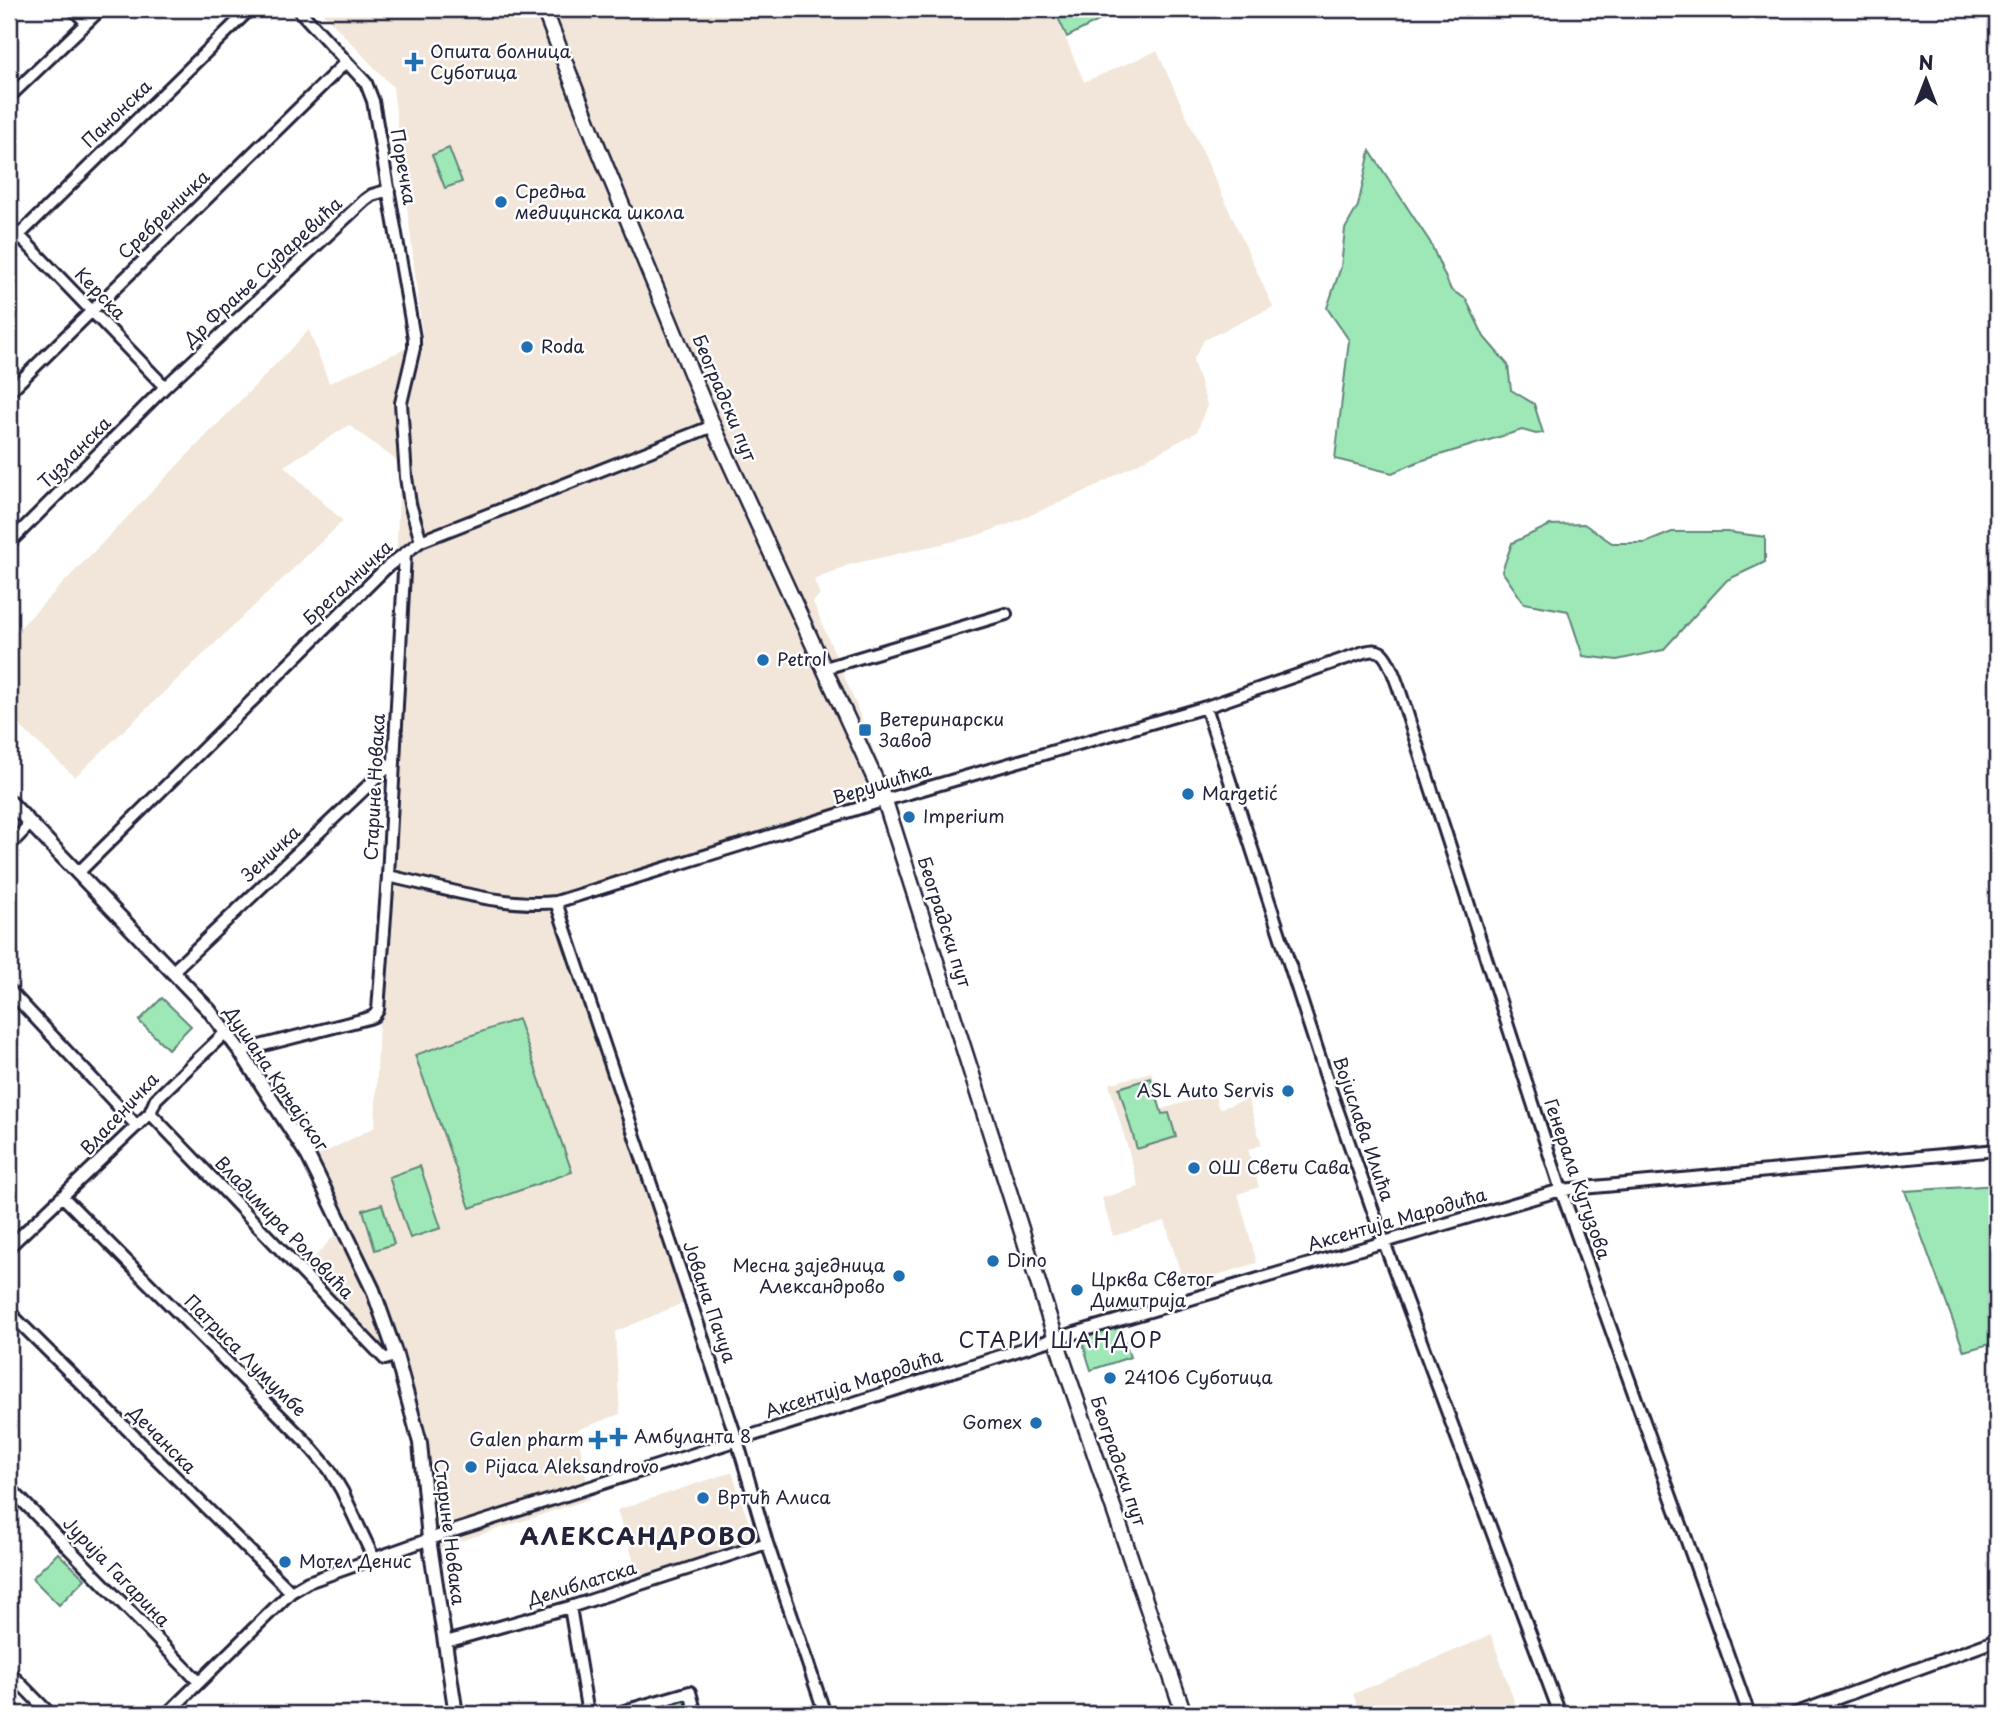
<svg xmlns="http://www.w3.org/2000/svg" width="2006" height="1723" font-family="'Playpen Sans',sans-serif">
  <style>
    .built { fill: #f1e6d9 }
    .green { fill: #9ee8b7; stroke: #608579; stroke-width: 2 }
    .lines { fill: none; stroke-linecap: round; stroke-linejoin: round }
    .minor-casing { stroke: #22223b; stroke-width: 16 }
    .tertiary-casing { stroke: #22223b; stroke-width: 18 }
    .secondary-casing { stroke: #22223b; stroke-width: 19 }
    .minor { stroke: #fff; stroke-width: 10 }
    .tertiary { stroke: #fff; stroke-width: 12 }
    .secondary { stroke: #fff; stroke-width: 14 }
    .poi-dot { fill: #1f6fb2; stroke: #fff; stroke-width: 2.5 }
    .labels { text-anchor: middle; stroke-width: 5; stroke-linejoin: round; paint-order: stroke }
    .poi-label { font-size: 18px; fill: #22223b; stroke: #fff; text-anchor: start }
    .street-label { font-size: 18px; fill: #22223b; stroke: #fff }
    .quarter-label { font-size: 21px; letter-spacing: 2px; fill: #22223b; stroke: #fff }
    .district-label { font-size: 24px; font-weight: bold; letter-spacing: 2px; fill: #22223b; stroke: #fff }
  </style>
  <rect width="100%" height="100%" fill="#fff"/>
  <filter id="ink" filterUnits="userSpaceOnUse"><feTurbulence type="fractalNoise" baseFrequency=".0143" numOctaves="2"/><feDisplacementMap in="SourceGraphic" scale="14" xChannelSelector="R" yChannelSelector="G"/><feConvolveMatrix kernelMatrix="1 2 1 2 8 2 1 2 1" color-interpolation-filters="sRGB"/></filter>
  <g filter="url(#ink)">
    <path class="built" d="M319,9H1053L1084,82L1157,51L1273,307L1204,340L1193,360L1207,405L1197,432L1088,490L1012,523L972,537L848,565L814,580L820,594L813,602L855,702L892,798L556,902L690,1300L615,1332L620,1414L577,1430L590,1499L436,1549L406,1383L297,1276L348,1221L310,1160L375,1127L400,463L349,425L284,466L343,521L75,777L9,716V639L309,330L329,383L423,341L393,87Z
      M1151,1072L1162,1109L1214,1094L1219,1109L1248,1099L1262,1145L1248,1149L1259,1187L1238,1194L1257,1263L1184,1285L1165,1221L1113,1236L1102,1198L1139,1187L1109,1084Z
      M732,1472L754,1539L639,1576L617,1510Z
      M1491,1635L1516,1706L1495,1714H1361L1353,1694Z"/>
    <path class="green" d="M1054,9H1122L1067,37Z
      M449,148L462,182L445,188L432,155Z
      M1370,151L1430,242L1451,290L1466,299L1484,337L1508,365L1511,390L1534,404L1543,433L1536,434L1522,430L1420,461L1392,473L1335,459L1349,340L1327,308L1341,267L1345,229L1358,206Z
      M1584,524L1612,543H1645L1672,532H1727L1765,537V562L1727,580L1663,650L1617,660L1583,656L1568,611L1524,603L1502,571L1512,543L1550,525Z
      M162,998L191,1026L168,1049L139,1021Z
      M518,1019L572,1172L470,1208L415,1055Z
      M1151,1078L1162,1114L1169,1113L1176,1137L1137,1149L1119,1088Z
      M420,1166L441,1228L410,1238L389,1177Z
      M1997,1185V1342L1964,1351L1905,1191Z
      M382,1204L394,1244L375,1250L363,1210Z
      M1118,1322L1130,1357L1091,1370L1080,1335Z
      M58,1553L85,1579L59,1605L32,1578Z
      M685,1700L690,1714H636Z"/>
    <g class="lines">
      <g class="minor-casing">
        <path id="minor" d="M73,9L86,22
          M298,9L366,83L373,101L414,338V348L401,403L406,477L410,504L421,541
          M9,97L101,9
          M9,225L165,387
          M9,245L250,9
          M9,392L345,63
          M9,543L165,387L365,200L372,195L389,190
          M825,668L1006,614
          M1206,707L1330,1089L1384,1242L1560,1714
          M9,846L30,824
          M78,873L387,567L421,541L713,426
          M388,876C440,887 503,908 556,902L892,798L1206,707L1364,652C1369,651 1375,649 1380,652C1392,658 1407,715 1412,729L1561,1190L1749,1714
          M556,902L737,1440L767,1543L825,1714
          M173,971L393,762
          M9,990L137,1126
          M240,1051L369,1018L374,1016L378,1010L388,876L405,553
          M150,1113L385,1359L396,1355
          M63,1197L306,1442L329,1469L342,1491L374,1559
          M9,1247L150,1113L156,1099L226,1032
          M9,1312L291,1592
          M9,1487L198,1681
          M570,1607L588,1714
          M446,1642L570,1607L767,1543
          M9,1672L50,1714
          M167,1714L291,1592L308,1582L444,1534L1041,1343L1561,1190L1997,1150
          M614,1714L690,1692L696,1714
          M1794,1714L1997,1640"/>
      </g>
      <g class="tertiary-casing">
        <path id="tertiary" d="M9,801L209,1010L240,1051L308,1156L318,1176L373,1290L396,1355L420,1443L429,1539L456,1714"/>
      </g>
      <g class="secondary-casing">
        <path id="secondary" d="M544,9L597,145L713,426L885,801L1062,1358L1184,1714"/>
      </g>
      <use href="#minor" class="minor"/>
      <use href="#tertiary" class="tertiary"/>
      <use href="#secondary" class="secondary"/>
    </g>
  </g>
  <g class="poi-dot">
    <path d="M410.5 51.5h7v7h7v7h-7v7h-7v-7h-7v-7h7z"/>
    <circle cx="501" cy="202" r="7"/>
    <circle cx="527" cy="347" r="7"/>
    <circle cx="763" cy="660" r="7"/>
    <rect x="858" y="723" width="14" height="14" rx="3.5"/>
    <circle cx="1188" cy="794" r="7"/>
    <circle cx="909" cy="817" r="7"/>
    <circle cx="1288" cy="1091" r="7"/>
    <circle cx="1194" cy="1168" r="7"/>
    <circle cx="993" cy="1261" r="7"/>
    <circle cx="899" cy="1276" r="7"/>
    <circle cx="1077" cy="1290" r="7"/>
    <circle cx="1110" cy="1378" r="7"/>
    <circle cx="1036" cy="1423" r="7"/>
    <path d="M614.5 1426.5h7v7h7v7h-7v7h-7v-7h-7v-7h7z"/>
    <path d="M594.5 1429.5h7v7h7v7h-7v7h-7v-7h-7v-7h7z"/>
    <circle cx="471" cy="1467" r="7"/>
    <circle cx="703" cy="1498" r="7"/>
    <circle cx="285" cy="1562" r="7"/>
  </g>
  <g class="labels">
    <g class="poi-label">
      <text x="430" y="58">Општа болница<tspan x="430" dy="21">Суботица</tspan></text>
      <text x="515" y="198">Средња<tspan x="515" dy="21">медицинска школа</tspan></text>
      <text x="541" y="353">Roda</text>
      <text x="777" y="666">Petrol</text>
      <text x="879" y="726">Ветеринарски<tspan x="879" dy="21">Завод</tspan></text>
      <text x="1202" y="800">Margetić</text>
      <text x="923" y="823">Imperium</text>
      <text x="1274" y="1097" text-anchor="end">ASL Auto Servis</text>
      <text x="1208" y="1174">ОШ Свети Сава</text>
      <text x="1007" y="1267">Dino</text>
      <text x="885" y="1272" text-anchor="end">Месна заједница<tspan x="885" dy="21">Александрово</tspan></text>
      <text x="1091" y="1286">Црква Светог<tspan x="1091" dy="21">Димитрија</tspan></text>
      <text x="1124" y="1384">24106 Суботица</text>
      <text x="1022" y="1429" text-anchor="end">Gomex</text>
      <text x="634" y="1443">Амбуланта 8</text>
      <text x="584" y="1446" text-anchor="end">Galen pharm</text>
      <text x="485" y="1473">Pijaca Aleksandrovo</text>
      <text x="717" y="1504">Вртић Алиса</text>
      <text x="299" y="1568">Мотел Денис</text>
    </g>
    <g class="street-label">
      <text transform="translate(117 114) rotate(-44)" y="6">Панонска</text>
      <text transform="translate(403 167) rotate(80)" y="6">Поречка</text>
      <text transform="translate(164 215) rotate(-44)" y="6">Сребреничка</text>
      <text transform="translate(263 272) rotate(-43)" y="6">Др Фрање Сударевића</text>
      <text transform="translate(100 294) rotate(46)" y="6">Керска</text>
      <text transform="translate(724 398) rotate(67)" y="6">Београдски пут</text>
      <text transform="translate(75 453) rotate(-45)" y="6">Тузланска</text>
      <text transform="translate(348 583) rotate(-43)" y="6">Брегалничка</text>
      <text transform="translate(882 784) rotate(-17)" y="6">Верушићка</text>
      <text transform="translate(375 787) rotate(-87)" y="6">Старине Новака</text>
      <text transform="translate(271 854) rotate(-43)" y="6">Зеничка</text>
      <text transform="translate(944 922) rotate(72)" y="6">Београдски пут</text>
      <text transform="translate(276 1079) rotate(56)" y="6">Душана Крњајског</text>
      <text transform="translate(120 1114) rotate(-47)" y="6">Власеничка</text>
      <text transform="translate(1363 1129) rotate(71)" y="6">Војислава Илића</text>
      <text transform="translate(1577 1179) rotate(71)" y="6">Генерала Кутузова</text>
      <text transform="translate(1397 1220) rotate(-16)" y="6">Аксентија Мародића</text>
      <text transform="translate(284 1228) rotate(46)" y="6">Владимира Роловића</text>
      <text transform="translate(709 1302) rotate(71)" y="6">Јована Пачуа</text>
      <text transform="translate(245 1356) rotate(45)" y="6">Патриса Лумумбе</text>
      <text transform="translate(854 1384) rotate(-18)" y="6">Аксентија Мародића</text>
      <text transform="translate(162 1440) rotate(45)" y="6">Дечанска</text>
      <text transform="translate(1118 1461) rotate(71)" y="6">Београдски пут</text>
      <text transform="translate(449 1532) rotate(83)" y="6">Старине Новака</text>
      <text transform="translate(116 1572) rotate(46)" y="6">Јурија Гагарина</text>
      <text transform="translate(582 1584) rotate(-17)" y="6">Делиблатска</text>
    </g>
    <g class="quarter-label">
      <text x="1061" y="1348">СТАРИ ШАНДОР</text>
    </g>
    <g class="district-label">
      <text x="639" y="1545">АЛЕКСАНДРОВО</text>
    </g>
  </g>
  <rect width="2006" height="1723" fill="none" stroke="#fff" stroke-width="35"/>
  <rect x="18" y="18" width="1971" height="1688" fill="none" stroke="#22223b" stroke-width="2.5" filter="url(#ink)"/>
  <g transform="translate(1926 80)" stroke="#ffffff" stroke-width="5" paint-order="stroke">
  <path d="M0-5L12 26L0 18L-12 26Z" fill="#22223b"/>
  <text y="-10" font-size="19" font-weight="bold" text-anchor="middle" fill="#22223b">N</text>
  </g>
</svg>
